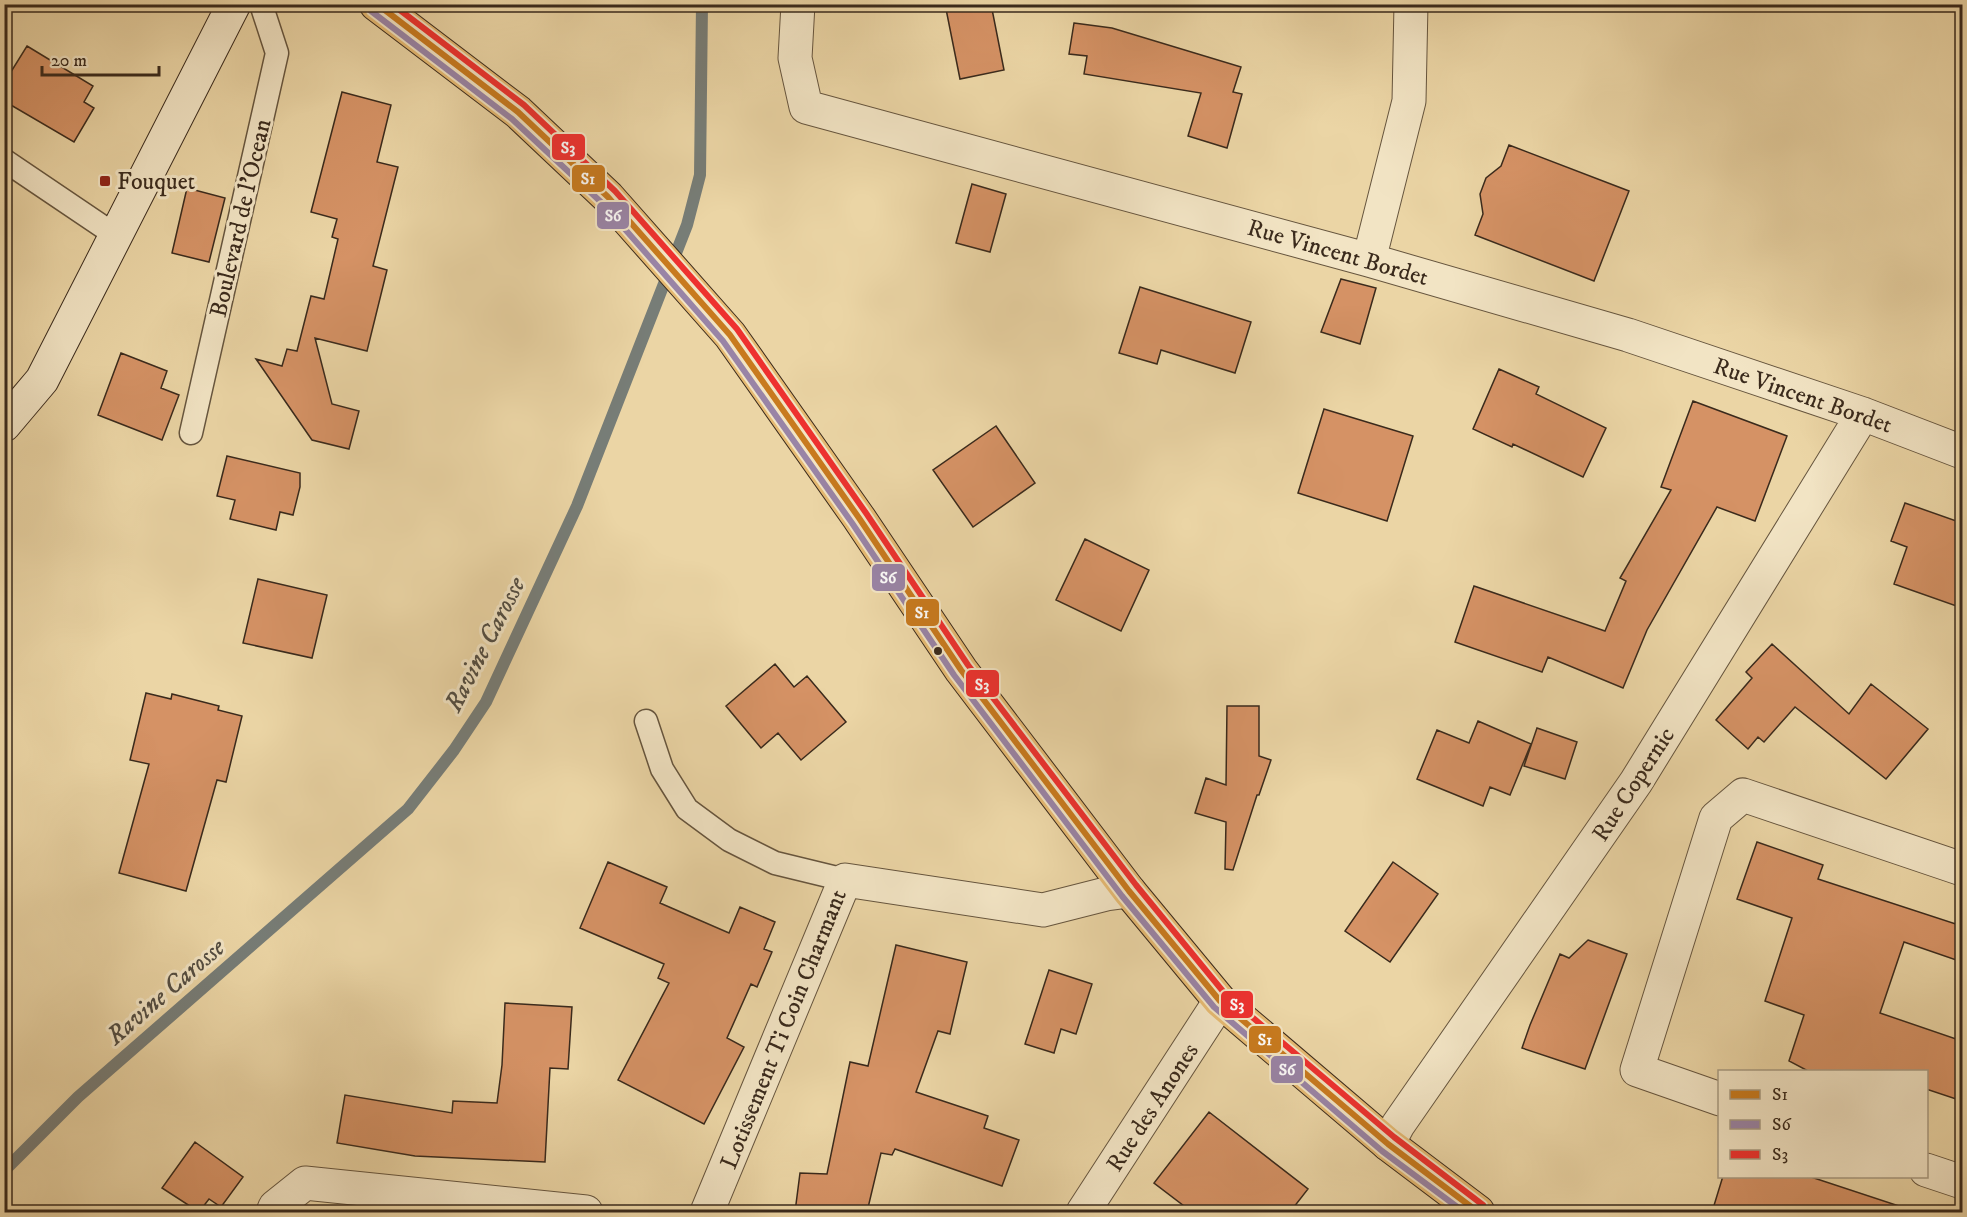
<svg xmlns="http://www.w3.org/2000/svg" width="1967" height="1217" font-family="'IM FELL DW Pica',serif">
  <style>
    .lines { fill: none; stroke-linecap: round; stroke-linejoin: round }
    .stream { stroke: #777d77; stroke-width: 12 }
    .building { fill: #d59265; stroke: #3a2a1c; stroke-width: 1.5 }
    .lane-casing { stroke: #66553e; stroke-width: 25 }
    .street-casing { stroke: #66553e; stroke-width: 35 }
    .secondary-casing { stroke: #3a2a1c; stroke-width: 35 }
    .primary-casing { stroke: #3a2a1c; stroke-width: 35 }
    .lane { stroke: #f2e4c4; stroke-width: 22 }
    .street { stroke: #f2e4c4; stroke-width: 33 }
    .secondary { stroke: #f2e4c4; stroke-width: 33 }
    .primary { stroke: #e6ba72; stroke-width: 33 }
    .bus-1-casing { stroke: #f2e4c4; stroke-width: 10 }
    .bus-2-casing { stroke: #f2e4c4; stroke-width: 10 }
    .bus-3-casing { stroke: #f2e4c4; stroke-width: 10 }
    .bus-1 { stroke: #c87a1e; stroke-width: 6 }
    .bus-2 { stroke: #9984a6; stroke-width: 6 }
    .bus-3 { stroke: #ee312f; stroke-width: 6 }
    .poi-dot { fill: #8f2418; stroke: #f2e4c4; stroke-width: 2 }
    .bus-dot { fill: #3a2a1c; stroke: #f2e4c4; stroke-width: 2 }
    .labels { text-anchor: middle; stroke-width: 6; stroke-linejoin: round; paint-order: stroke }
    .poi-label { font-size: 24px; fill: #3a2a1c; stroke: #f2e4c4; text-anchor: start }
    .street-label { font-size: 24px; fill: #3a2a1c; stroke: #f2e4c4 }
    .water-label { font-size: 26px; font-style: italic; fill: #534d42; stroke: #f2e4c4 }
    .line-badge { stroke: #f2e4c4; stroke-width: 2 }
    .badge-label { font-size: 16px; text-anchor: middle; font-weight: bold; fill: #fff }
  </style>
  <rect width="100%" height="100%" fill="#ebd5a5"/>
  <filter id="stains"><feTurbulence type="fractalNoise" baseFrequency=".00333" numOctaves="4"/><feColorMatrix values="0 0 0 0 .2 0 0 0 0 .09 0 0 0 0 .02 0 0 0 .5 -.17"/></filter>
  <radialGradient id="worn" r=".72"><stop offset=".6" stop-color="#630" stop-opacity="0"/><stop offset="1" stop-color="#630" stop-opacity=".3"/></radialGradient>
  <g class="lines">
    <path class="stream" d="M4,1171L78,1097L408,809L454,750L486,702L577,506L687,225L700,175L702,4"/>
  </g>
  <path class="building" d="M971,4H991L1004,70L960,79L946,9Z
    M1074,23L1112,28L1241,67L1233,92L1242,94L1227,148L1188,136L1201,93L1084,74L1087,56L1069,54Z
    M27,46L93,86L84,102L94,108L74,142L4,101V83Z
    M342,92L391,105L377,162L398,167L373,266L387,270L367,351L315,338L332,404L359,411L349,449L312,440L256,359L282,366L287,349L297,351L311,296L324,299L338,239L332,237L337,219L311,212Z
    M1509,145L1629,191L1594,281L1475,235L1483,214L1480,194L1486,178L1501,166Z
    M972,184L1006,194L990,252L956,243Z
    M187,188L225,198L209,262L172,253Z
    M1341,279L1376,288L1360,344L1321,332Z
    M1140,287L1251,322L1235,373L1161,350L1157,364L1119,353Z
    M121,353L167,371L161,388L179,395L162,440L98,415Z
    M1499,369L1539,387L1536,394L1606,428L1583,477L1513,444L1512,447L1473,429Z
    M1693,401L1787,436L1755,521L1717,507L1647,630L1623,688L1548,657L1542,672L1455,642L1474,586L1605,631L1626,581L1620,578L1671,490L1661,487Z
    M1324,409L1413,436L1387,521L1298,493Z
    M996,426L1035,483L973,527L933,470Z
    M227,456L300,473V487L293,515L280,512L276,530L230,519L235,500L217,496Z
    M1905,503L1962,523V608L1894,584L1907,547L1891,541Z
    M1085,539L1149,570L1121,631L1056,600Z
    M258,579L327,595L312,658L243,643Z
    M1772,644L1849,714L1871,684L1928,729L1886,779L1795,707L1764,742L1758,737L1748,749L1716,720L1752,678L1746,672Z
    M775,664L794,687L807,676L846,722L801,760L778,733L761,748L726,706Z
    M146,693L171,699L172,694L219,706L218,710L242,716L226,782L217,780L186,891L119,873L149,764L130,760Z
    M1227,706H1259V756L1271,760L1259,795H1257L1233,870L1225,869L1226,822L1195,813L1206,778L1226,785Z
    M1478,721L1531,744L1510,795L1490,787L1483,806L1417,779L1437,730L1469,743Z
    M1537,728L1577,742L1565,779L1524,766Z
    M1757,842L1823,865L1818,879L1962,926V962L1904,942L1880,1013L1962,1041V1101L1926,1089V1071H1808L1789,1061L1804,1015L1765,1001L1792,918L1737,899Z
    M608,862L667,887L660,903L729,933L740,907L775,922L764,949L772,952L757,987L751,984L727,1038L744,1047L704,1124L618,1080L669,983L658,978L664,964L580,928Z
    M1393,862L1438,894L1390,962L1345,931Z
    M1588,940L1627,954L1585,1069L1522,1048L1530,1025L1560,954L1569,958Z
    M896,945L967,962L950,1034L938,1031L916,1092L988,1116L984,1128L1019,1140L1002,1186L895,1149L892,1155L881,1153L867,1212H795L800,1173L827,1174L850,1062L868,1066Z
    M1049,970L1092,984L1076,1034L1061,1029L1054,1053L1025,1044Z
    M505,1003L572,1007L568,1069L550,1068L545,1162L415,1156L337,1143L345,1095L452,1113L453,1101L497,1103L502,1065Z
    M1209,1112L1308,1189L1290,1212H1192L1154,1183Z
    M195,1142L243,1177L221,1207L209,1199L199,1212L162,1188Z
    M1723,1176H1808L1899,1206L1898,1212H1712Z"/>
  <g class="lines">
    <g class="lane-casing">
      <path id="lane" d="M4,160L115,235
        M191,433L277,53L261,4
        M646,721L662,769L687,809L729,840L775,863L845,880"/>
    </g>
    <g class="street-casing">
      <path id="street" d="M798,4L795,58L806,107L1369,260L1628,335L1863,414L1962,452
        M1369,260L1409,101L1411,4
        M1720,1099L1637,1070L1716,818L1743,795L1962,869
        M1388,1144L1398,1125L1636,782L1863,414
        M1926,1170L1962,1182
        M273,1212L275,1207L305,1183L586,1212
        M707,1212L845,880L1043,910L1106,894L1129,891
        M1083,1212L1220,1001"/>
    </g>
    <g class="secondary-casing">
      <path id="secondary" d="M4,425L42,380L234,4"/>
    </g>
    <g class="primary-casing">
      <path id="primary" d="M376,4L518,112L608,197L730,335L859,518L961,670L1129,891L1220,1001L1388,1144L1478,1212"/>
    </g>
    <use href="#lane" class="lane"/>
    <use href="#street" class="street"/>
    <use href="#secondary" class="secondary"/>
    <use href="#primary" class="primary"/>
    <g class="bus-1-casing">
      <path id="bus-1" d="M377,4L518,112L608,197L730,335L859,518L961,670L1129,891L1220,1001L1388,1144L1478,1212"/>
    </g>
    <g class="bus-2-casing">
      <path id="bus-2" d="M371,11L512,119L602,203L723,341L852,523L954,675L1122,896L1214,1007L1382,1151L1464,1212"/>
    </g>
    <g class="bus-3-casing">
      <path id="bus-3" d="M392,4L524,105L615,191L737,329L866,513L968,665L1136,885L1226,995L1394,1137L1483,1205"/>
    </g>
    <use href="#bus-1" class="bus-1"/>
    <use href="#bus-2" class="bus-2"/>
    <use href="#bus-3" class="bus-3"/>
  </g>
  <rect class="poi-dot" x="99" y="175" width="12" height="12" rx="3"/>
  <circle class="bus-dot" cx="938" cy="651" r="5"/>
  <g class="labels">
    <g class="poi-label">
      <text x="117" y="189">Fouquet</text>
    </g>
    <g class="street-label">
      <text transform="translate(240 218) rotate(-77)" y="8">Boulevard de l'Ocean</text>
      <text transform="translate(1338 252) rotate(16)" y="8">Rue Vincent Bordet</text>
      <text transform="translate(1803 395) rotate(19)" y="8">Rue Vincent Bordet</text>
      <text transform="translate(1633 784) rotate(-57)" y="8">Rue Copernic</text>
      <text transform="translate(783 1029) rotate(-68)" y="8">Lotissement Ti Coin Charmant</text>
      <text transform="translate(1152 1107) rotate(-57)" y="8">Rue des Anones</text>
    </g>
    <g class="water-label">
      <text transform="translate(484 644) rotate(-63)" y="9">Ravine Carosse</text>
      <text transform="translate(165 991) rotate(-41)" y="9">Ravine Carosse</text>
    </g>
  </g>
  <g class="line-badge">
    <rect x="551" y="133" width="35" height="28" rx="6" fill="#ee312f"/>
    <rect x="571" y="164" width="35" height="29" rx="6" fill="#c87a1e"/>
    <rect x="596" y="201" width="34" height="29" rx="6" fill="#9984a6"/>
    <rect x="871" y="563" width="35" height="29" rx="6" fill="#9984a6"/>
    <rect x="905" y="598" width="35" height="29" rx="6" fill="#c87a1e"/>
    <rect x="965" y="669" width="35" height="29" rx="6" fill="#ee312f"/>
    <rect x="1220" y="990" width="34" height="29" rx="6" fill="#ee312f"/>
    <rect x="1248" y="1025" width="34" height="29" rx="6" fill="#c87a1e"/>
    <rect x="1270" y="1055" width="34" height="29" rx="6" fill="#9984a6"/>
  </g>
  <g class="badge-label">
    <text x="568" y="153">S3</text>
    <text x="588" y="184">S1</text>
    <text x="613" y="221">S6</text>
    <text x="888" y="583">S6</text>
    <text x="922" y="618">S1</text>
    <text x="982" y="690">S3</text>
    <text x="1237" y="1010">S3</text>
    <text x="1265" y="1045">S1</text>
    <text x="1287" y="1075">S6</text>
  </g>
  <rect width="1967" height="1217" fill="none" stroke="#ebd5a5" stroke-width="24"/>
  <rect x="6" y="6" width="1955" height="1205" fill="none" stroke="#3a2a1c" stroke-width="3"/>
  <rect x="12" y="12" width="1943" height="1193" fill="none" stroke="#3a2a1c" stroke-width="1.5"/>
  <rect x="1718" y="1070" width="210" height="108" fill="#f2e4c4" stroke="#a89a81" stroke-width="1.5"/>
  <rect x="1730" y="1090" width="30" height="9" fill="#c87a1e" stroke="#a89a81" stroke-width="1.5"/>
  <text x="1772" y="1100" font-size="18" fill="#3a2a1c">S1</text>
  <rect x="1730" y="1120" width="30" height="9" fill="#9984a6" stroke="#a89a81" stroke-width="1.5"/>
  <text x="1772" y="1130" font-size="18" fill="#3a2a1c">S6</text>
  <rect x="1730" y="1150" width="30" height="9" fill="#ee312f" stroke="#a89a81" stroke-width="1.5"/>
  <text x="1772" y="1160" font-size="18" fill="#3a2a1c">S3</text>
  <path d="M42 66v9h117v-9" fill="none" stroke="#3a2a1c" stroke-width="3"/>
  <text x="51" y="66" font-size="18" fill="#3a2a1c" stroke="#f2e4c4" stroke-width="4.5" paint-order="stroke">20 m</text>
  <rect width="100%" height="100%" filter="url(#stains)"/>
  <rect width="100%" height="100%" fill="url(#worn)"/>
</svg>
